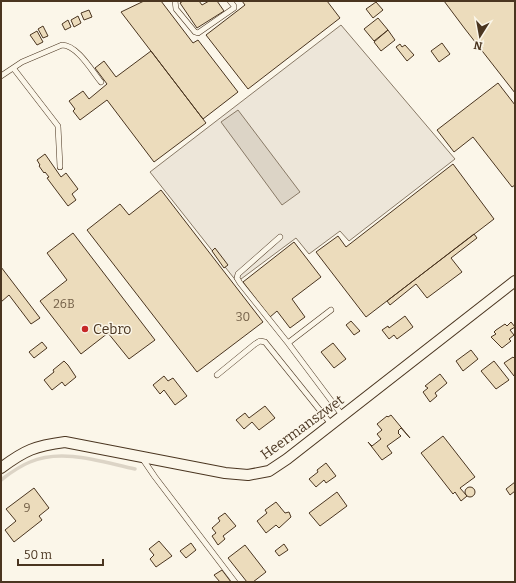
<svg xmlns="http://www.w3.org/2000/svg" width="516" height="583" font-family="Bitter,serif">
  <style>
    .green { fill: #ede6d9; stroke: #887966 }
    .water { fill: #dcd4c6; stroke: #887966 }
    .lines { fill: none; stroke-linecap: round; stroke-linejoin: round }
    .stream { stroke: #dcd4c6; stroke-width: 3.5 }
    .building { fill: #ecdcbc; stroke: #4a3520 }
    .service-casing { stroke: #4a3520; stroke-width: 6 }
    .minor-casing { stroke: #4a3520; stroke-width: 12 }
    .service { stroke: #fbf6e9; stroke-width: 5 }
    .minor { stroke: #fbf6e9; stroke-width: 10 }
    .poi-dot { fill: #c62828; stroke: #fbf6e9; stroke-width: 1.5 }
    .labels { text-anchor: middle; stroke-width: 3; stroke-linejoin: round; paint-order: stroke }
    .number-label { font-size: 12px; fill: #725f47 }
    .poi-label { font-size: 14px; fill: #4a3520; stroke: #fbf6e9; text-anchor: start }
    .street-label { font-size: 14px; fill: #4a3520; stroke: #fbf6e9 }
  </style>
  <rect width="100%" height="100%" fill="#fbf6e9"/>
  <path class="green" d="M341,25L455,159L349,241L340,231L309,254L296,238L237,282L150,172Z"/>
  <path class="water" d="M238,110L300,192L282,205L221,122Z"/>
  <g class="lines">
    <path class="stream" d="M1,480C10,473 20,466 30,462C62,448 102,462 135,469"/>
  </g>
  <path class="building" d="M144,1H161L193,43L198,40L238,92L203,119L121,12Z
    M183,1H199L202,5L209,1H217L224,11L197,28L180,3Z
    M242,1H327L340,18L248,89L206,35L245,5Z
    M444,1H515V93L465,29Z
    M376,2L383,10L373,18L366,9Z
    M89,10L92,17L84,20L81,13Z
    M78,16L81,23L74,27L71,20Z
    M378,18L388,30L374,41L364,29Z
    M68,20L71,27L65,30L62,24Z
    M43,26L48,36L43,38L38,29Z
    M388,30L395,40L381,51L374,42Z
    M37,31L43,42L37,45L30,35Z
    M442,43L450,54L439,62L431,51Z
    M400,44L402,47L405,45L414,55L407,61L396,47Z
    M151,51L206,123L154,162L107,100L80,120L73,111L75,109L69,101L83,91L89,99L107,84L95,68L104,61L116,77Z
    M498,83L515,105V185L512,187L473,137L454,152L437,130Z
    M45,154L61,177L66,173L78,189L72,194L76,200L68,206L47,178L49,177L45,172L44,173L39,166L40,165L37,160Z
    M453,164L494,219L366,317L316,252L338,236L346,247Z
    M161,190L263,322L197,372L87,230L120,204L129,215Z
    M73,233L155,340L129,359L108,333L81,354L40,301L67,280L47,253Z
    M474,234L477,238L451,258L462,272L427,298L416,284L390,305L387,301Z
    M294,242L321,277L292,299L305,317L290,328L277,311L270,317L243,282Z
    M215,248L228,265L224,268L212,251Z
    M1,267L40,318L31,324L9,295L1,302Z
    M405,316L413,327L397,339L394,335L389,339L382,330L388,326L389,328Z
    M351,321L360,331L354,335L346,325Z
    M511,322L515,327L510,330L514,335L509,339L511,341L502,348L491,337L496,334L494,332L496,330L505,324L507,326Z
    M42,342L47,348L34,358L29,352Z
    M333,343L346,359L334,368L321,352Z
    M471,350L478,359L463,371L456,361Z
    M513,357L515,359V375L514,376L504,363Z
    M64,361L68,365L76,377L65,386L62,382L52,390L44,380L54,372L53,370Z
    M494,361L509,380L496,389L481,371Z
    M440,374L447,383L435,393L437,396L430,402L423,392L428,388L425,386Z
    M164,376L168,381L173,378L187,396L175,405L164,390L160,394L153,385Z
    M265,406L275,418L259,430L252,422L244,429L236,420L245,413L249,418Z
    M391,415L410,438L401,428L398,431L399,432L398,433L401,436L387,446L392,453L382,460L368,442L372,446L381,439L377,434L382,430L377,424L387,416L388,417Z
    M443,436L475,477L460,488L467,496L461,501L455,492L453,494L421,453Z
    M326,463L336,476L326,483L324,480L316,487L309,479L318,472L317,470Z
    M515,482V491L510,495L506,489Z
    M465 492a5 5 0 1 1 10 0a5 5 0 1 1-10 0Z
    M34,488L49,508L39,516L42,520L14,542L5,530L16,521L6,509Z
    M337,492L347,506L320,526L309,513Z
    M276,502L285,513L289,512L291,517L279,528L276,525L266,533L257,521L267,513L265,510Z
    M225,513L236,526L223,536L225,539L218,545L212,536L216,533L212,528L220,521L218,518Z
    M159,541L172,556L156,567L150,559L154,555L149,549Z
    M191,543L196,550L186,558L180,551Z
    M284,544L288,550L279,556L275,551Z
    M245,545L266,572L253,582H247L228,558Z
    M222,570L231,582H220L214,575Z"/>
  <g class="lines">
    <g class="service-casing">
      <path id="service" d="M175,1L176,9L195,32L198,33L234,8V6L230,1
        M14,69L58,126L60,167
        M1,76L22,62L62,45C77,45 92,71 101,82
        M280,237L238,274L237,278L240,283L288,343
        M331,310L288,343L342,415
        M217,375L255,344L260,341L265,342L331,424
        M142,458L155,477L235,582"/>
    </g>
    <g class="minor-casing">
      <path id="minor" d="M1,468C25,450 35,446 65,442L225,473L248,475L269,471L287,459L515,281"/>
    </g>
    <use href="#service" class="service"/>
    <use href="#minor" class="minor"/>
  </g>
  <circle class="poi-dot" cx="85" cy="329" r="4"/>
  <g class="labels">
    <g class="number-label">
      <text x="64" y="308">26B</text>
      <text x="243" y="321">30</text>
      <text x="27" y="512">9</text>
    </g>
    <g class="poi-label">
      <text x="93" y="334">Cebro</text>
    </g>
    <g class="street-label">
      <text transform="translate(302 427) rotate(-36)" y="5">Heermanszwet</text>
    </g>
  </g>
  <rect width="516" height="583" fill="none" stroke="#4a3520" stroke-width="4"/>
  <g transform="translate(480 36) rotate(191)" stroke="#fbf6e9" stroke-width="3" paint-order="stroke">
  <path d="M0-3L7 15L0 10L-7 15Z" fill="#4a3520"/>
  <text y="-6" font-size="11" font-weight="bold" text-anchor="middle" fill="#4a3520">N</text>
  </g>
  <path d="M18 559v6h85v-6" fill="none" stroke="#4a3520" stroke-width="2"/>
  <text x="24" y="559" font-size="12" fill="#4a3520" stroke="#fbf6e9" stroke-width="3" paint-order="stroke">50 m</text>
</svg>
